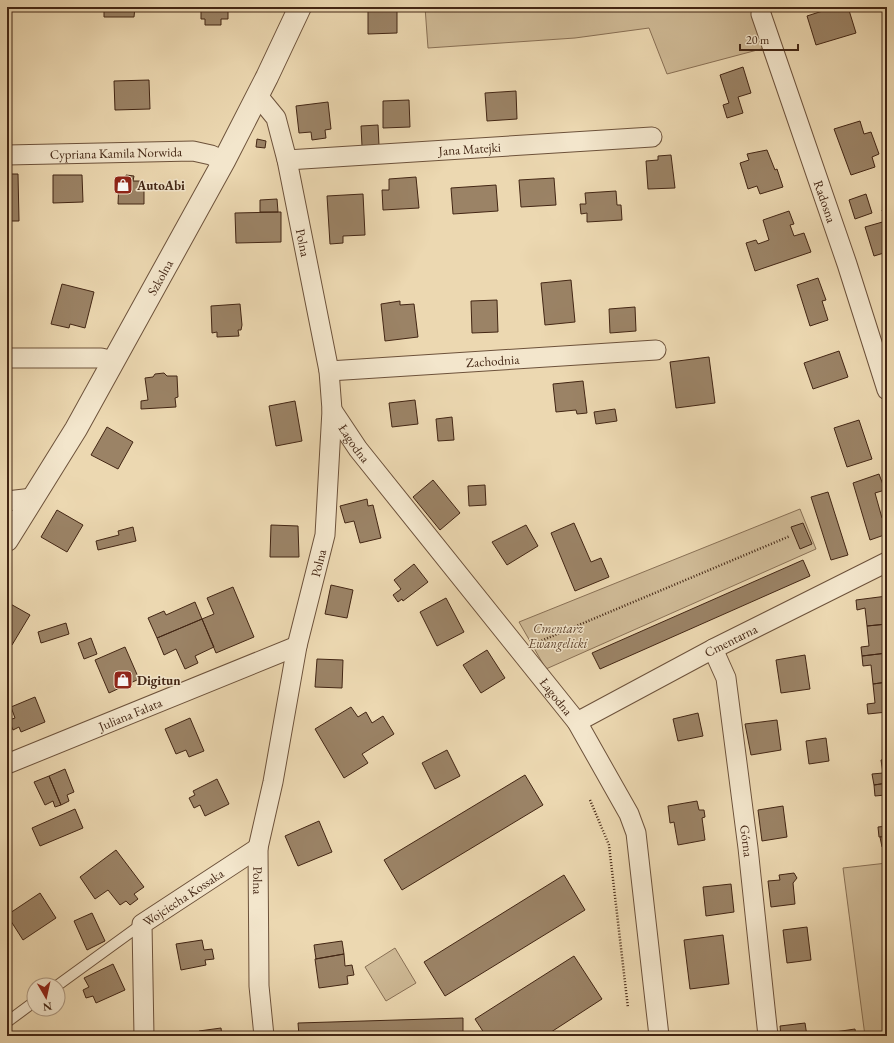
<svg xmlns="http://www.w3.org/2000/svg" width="894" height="1043" font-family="'EB Garamond',serif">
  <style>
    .green { fill: #cfba96; stroke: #897055 }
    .building { fill: #9b8366; stroke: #432614 }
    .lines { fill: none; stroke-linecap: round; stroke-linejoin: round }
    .service-casing { stroke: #6d523b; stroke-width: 12 }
    .minor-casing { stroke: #6d523b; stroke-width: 21 }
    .tertiary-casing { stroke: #6d523b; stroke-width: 24 }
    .path { stroke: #432614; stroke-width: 2.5; stroke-dasharray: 1 2; stroke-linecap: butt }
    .service { stroke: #f3e6cc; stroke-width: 10 }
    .minor { stroke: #f3e6cc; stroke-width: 19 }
    .tertiary { stroke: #f3e6cc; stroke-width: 22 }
    .labels { text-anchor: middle; stroke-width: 3; stroke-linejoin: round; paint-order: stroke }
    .street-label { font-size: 13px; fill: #432614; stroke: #f3e6cc }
    .poi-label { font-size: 13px; font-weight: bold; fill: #432614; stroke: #f3e6cc; text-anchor: start }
    .park-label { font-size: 13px; font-style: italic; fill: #5f442e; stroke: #f3e6cc }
  </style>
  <rect width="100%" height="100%" fill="#ecd8b1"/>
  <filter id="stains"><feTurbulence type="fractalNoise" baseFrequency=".005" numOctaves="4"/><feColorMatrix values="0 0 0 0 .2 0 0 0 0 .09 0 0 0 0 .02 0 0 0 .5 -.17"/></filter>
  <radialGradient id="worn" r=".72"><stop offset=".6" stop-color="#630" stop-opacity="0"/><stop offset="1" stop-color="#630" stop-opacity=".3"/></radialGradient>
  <path class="green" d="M425,7H769L780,44L667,74L649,28L575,38L428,48Z
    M800,509L816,549L546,669L519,622Z
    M887,863V1036H865L843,868Z
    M395,948L416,983L386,1001L365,967Z"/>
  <path class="building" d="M104,7H135L134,17H104Z
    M201,7H228V19H221V25H205V19H201Z
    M368,7H397V33L368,34Z
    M835,7H848L856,33L816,45L807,16Z
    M743,67L751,93L738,97L743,113L727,118L723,105L729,103L720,75Z
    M149,80L150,109L115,110L114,81Z
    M516,91L517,119L487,121L485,93Z
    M409,100L410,127L383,128V101Z
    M328,102L331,129L325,130L326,138L312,140L311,132L299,133L296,106Z
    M860,121L864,134L871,132L879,154L872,157L875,167L851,175L834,129Z
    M378,125L379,145L362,146L361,126Z
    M257,139L266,141L265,148L256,147Z
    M767,150L775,170L777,169L783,187L760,194L757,186L748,189L740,163L749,160L747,154Z
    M671,155L675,188L648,189L646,161L658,160V156Z
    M7,174H18L19,221H7Z
    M53,175H82L83,202L53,203Z
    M126,175L134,176L133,181H144V204H118L119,181H126Z
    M416,177L419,208L383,210L382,190H389V179Z
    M554,178L556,205L521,207L519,180Z
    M496,185L498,211L453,214L451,188Z
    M616,191L617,205H621L622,220L587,222V213L581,214L580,204H586L585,193Z
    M363,194L365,235L343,236V243L330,244L327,196Z
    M866,194L872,213L855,219L849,200Z
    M277,199L278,212H260V200Z
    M887,209V252L874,256L865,227L886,221L882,210Z
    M789,211L794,224L790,225L794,236L804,233L811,252L755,271L746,243L756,240L758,244L769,240L763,220Z
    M281,212V242L236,243L235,213Z
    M818,278L826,300L822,301L828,320L810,326L797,285Z
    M571,280L575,322L545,325L541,283Z
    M62,284L94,292L85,328L70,324L69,328L51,324Z
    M497,300L498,332L472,333L471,301Z
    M400,301V305L414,304L418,337L385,341L381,304Z
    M240,304L242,325L241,330H238L239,336L217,337V332L212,333L211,306Z
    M635,307L636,331L610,333L609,309Z
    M839,351L848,377L813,389L804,363Z
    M709,357L715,403L676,408L670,362Z
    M164,373L167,376H177L178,397L175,398L176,407L141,409V401L148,400L145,378L153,377L155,374Z
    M583,381L587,413L577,414L576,410L556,412L553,384Z
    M415,400L418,424L392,427L389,403Z
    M295,401L302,441L276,446L269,406Z
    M615,409L617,421L596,424L594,412Z
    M452,417L454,440L438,441L436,419Z
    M859,420L872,459L847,467L834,428Z
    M107,427L133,442L118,469L91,455Z
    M879,474L885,490L875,493L882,518L887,517V534L870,540L853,483Z
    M433,480L460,513L440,530L413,497Z
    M485,485L486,505L469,506L468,486Z
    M828,492L848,555L831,560L811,497Z
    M367,499L368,506L373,505L381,538L360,543L354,521L345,523L340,506Z
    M57,510L83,525L67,552L41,537Z
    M574,523L591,562L601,558L609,577L575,591L551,533Z
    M803,523L812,544L800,549L791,527Z
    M271,525L298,526L299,557H270Z
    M526,525L538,546L507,565L492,542Z
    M133,527L136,541L98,550L96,541L119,535L118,531Z
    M803,560L810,576L600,669L592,653Z
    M414,564L428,582L403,601L402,599L398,602L393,595L401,589L394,580Z
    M331,585L353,590L347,618L325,614Z
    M233,587L254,637L216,653L202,619L214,614L207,598Z
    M887,596V624L867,626L865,608L857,610L856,600Z
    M446,598L464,632L437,646L420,612Z
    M7,602L30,615L12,645L7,642Z
    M195,602L202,619L157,638L148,618L164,611L166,615Z
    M202,619L214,647L195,656L198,663L185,669L176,649L164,655L157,638Z
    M66,623L69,634L41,643L38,632Z
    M887,624V653L862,656L861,647L869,646L867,626Z
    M91,638L97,654L84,659L78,643Z
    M125,647L139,679L109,693L95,660Z
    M487,650L505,678L481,693L463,665Z
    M887,653V682L873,684L871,665L863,666L862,656Z
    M805,655L810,689L781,693L776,660Z
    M317,659L343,660L342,688L315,687Z
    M887,682V712L868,714L867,704L875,703L873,684Z
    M35,697L45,722L21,732L19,727L13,730L9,720L15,718L11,707Z
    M351,707L358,717L366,712L372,723L383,716L394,734L362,754L368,763L344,778L315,729Z
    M698,713L703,736L678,741L673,719Z
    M190,718L204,751L189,757L186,750L176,754L165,729Z
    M777,720L781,750L751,755L745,724Z
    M826,738L829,761L809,764L806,741Z
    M447,750L460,776L435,789L422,763Z
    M887,759V783L874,785L872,774L883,773L881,760Z
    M65,769L74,792L67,795L69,801L61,805L49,776Z
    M525,775L543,805L402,890L384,860Z
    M49,776L61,805L55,807L53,801L45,805L34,782Z
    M217,779L229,804L205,816L200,805L194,808L189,798L195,795L193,791Z
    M887,783V809H886L885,795L875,796L874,785Z
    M697,801L699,810H704L705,817L702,818L705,840L678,845L674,822L670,823L668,806Z
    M783,806L787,837L762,841L758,810Z
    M75,809L83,828L40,846L32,828Z
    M319,821L332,852L298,866L285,836Z
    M887,826V836L879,837L878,827Z
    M887,836V847H882L880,837Z
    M116,850L144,887L134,894L138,899L130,905L126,901L120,905L108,890L95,899L80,877Z
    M794,873L797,878L793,883L795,904L771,907L768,881L780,880L779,875Z
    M564,875L585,910L445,996L424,962Z
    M731,884L734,912L706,916L703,887Z
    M40,893L56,918L23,940L7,915Z
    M92,913L105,941L87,950L74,921Z
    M807,927L811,960L787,963L783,930Z
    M723,935L729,984L690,989L684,940Z
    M202,940L204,950L212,949L214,959L205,960L206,965L181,970L176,944Z
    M342,941L344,954L316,959L314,945Z
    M344,954L345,966L352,965L354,975L347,976L348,984L319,988L315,959Z
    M574,956L602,999L545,1036H486L475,1019Z
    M113,964L125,990L96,1003L93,996L86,998L83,990L89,987L84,978Z
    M463,1018V1036H299L298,1023Z
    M805,1023L807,1036H781L780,1026Z
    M221,1028L222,1036H200L199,1031Z
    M855,1029L856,1036H828V1033Z"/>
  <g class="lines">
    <g class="service-casing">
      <path id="service" d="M58,985L142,924
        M7,1022L34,1002"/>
    </g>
    <g class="minor-casing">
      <g id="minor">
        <path id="s1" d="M761,14L847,264L887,390"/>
        <path id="s2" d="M258,96L276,118L287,160L329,371L332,410L325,535L297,646L273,782L258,848L259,986L264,1036"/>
        <path id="s3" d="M7,155L193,151L211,155L224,161"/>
        <path id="s4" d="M287,160L652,137"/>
        <path d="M7,358H101L114,361"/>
        <path id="s5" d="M329,371L656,350"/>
        <path id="s6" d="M332,410L358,449L577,722L629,814L636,833L659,1036"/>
        <path d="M7,501L33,498"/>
        <path id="s7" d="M713,649L726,678L748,848L768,1036"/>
        <path id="s8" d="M577,722L713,649L887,562"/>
        <path id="s9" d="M7,764L297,646"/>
        <path id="s10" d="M144,1036L142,924L258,848"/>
      </g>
    </g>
    <g class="tertiary-casing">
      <g id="tertiary">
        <path id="s11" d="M7,540L76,429L224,161L267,77L300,7"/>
      </g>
    </g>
    <path class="path" d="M536,643L790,536
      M590,800L609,845L628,1008"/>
    <use href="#service" class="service"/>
    <use href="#minor" class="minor"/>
    <use href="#tertiary" class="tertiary"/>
  </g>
  <defs>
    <g id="shop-square" transform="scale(1)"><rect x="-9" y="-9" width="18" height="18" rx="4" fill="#8f2418" stroke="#f3e6cc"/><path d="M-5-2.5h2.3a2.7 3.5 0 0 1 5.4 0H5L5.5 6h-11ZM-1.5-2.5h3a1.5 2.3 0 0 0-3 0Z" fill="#fff"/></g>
  </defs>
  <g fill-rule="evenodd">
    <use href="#shop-square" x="123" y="185"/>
    <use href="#shop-square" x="123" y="680"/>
  </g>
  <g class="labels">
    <g class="street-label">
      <text dy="5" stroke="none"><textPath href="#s4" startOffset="183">Jana Matejki</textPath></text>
      <text dy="5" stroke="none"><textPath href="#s3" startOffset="109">Cypriana Kamila Norwida</textPath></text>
      <text dy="5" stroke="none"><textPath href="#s1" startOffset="198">Radosna</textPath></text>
      <text dy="5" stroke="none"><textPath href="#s2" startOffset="156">Polna</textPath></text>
      <text dy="5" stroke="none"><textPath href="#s11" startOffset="304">Szkolna</textPath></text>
      <text dy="5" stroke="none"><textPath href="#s5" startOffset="164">Zachodnia</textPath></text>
      <text dy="5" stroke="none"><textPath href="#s6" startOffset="40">Łagodna</textPath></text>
      <text transform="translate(318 563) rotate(-76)" y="5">Polna</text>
      <text dy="5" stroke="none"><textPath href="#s8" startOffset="174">Cmentarna</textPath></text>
      <text dy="5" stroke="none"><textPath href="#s6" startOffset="364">Łagodna</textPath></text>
      <text dy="5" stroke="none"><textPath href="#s9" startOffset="133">Juliana Fałata</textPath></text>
      <text dy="5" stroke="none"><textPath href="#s7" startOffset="196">Górna</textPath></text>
      <text dy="5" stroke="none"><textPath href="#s2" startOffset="804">Polna</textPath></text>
      <text dy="5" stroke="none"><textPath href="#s10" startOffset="161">Wojciecha Kossaka</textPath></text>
    </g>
    <g class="poi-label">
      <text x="137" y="190">AutoAbi</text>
      <text x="137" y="685">Digitun</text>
    </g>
    <g class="park-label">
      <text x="558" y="633">Cmentarz<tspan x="558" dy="15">Ewangelicki</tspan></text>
    </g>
  </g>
  <rect width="894" height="1043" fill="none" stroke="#ecd8b1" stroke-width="24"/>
  <rect x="8" y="8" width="878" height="1027" fill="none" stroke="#432614" stroke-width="2"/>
  <rect x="12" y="12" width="870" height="1019" fill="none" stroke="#432614"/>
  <g transform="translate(46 997) rotate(171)"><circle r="19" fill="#f3e6cc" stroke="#ad9982"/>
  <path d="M0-3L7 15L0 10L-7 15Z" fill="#8f2418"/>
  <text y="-6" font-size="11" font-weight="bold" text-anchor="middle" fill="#432614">N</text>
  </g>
  <path d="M740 44v6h58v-6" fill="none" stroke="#432614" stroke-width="2"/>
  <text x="746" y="44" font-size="12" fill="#432614" stroke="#f3e6cc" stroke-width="3" paint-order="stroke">20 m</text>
  <rect width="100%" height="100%" filter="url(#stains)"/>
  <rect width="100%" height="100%" fill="url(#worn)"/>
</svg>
